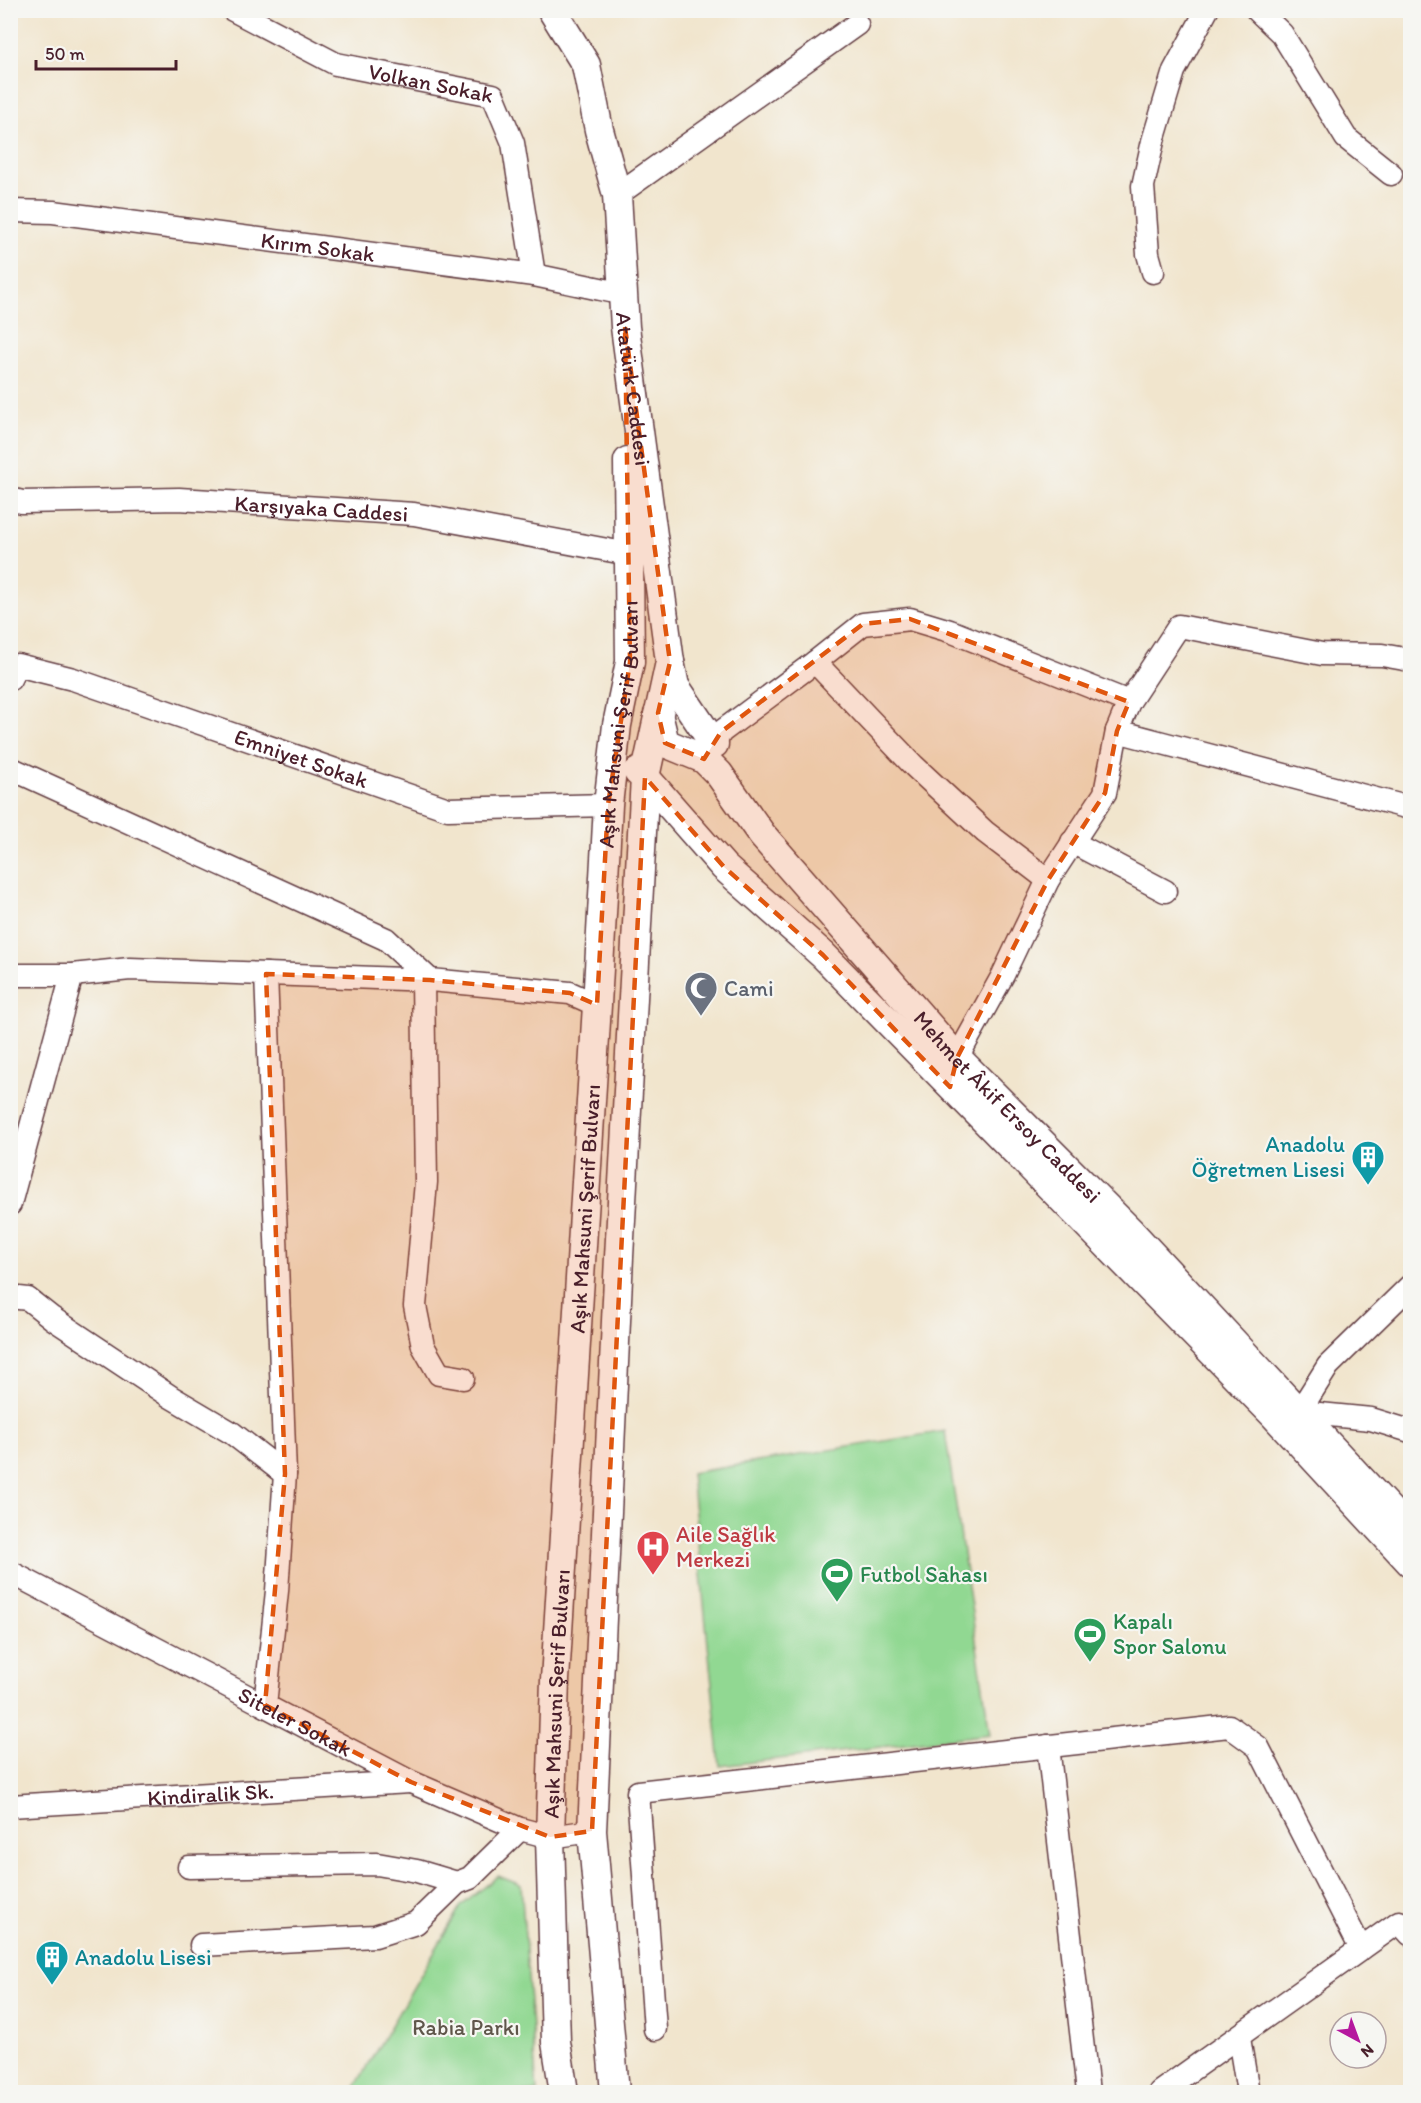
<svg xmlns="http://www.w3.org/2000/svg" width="1421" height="2103" font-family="Itim,sans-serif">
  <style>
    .green { fill: #91d892; stroke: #6e7c5e; stroke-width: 1.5 }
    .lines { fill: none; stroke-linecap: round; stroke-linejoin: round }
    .minor-casing { stroke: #633d43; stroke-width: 25 }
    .major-casing { stroke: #633d43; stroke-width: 31 }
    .minor { stroke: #fff; stroke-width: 22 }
    .major { stroke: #fff; stroke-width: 28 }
    .marked { fill: #e0560e; fill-opacity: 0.2; stroke: #e0560e; stroke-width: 4.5; stroke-dasharray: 12 8; stroke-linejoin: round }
    .labels { text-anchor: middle; stroke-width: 4.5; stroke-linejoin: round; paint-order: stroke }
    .street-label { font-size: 22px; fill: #4a1f2b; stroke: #f6f6f2 }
    .worship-label { font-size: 22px; fill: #5b616d; stroke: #f6f6f2; text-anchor: start }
    .culture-label { font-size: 22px; fill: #0d838f; stroke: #f6f6f2; text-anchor: end }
    .health-label { font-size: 22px; fill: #be3a42; stroke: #f6f6f2; text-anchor: start }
    .leisure-label { font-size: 22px; fill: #27864d; stroke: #f6f6f2; text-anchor: start }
    .park-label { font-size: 22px; fill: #5f564a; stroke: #f6f6f2 }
  </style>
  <rect width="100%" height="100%" fill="#f6f6f2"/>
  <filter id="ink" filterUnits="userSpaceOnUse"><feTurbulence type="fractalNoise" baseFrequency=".0167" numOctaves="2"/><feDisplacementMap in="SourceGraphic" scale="12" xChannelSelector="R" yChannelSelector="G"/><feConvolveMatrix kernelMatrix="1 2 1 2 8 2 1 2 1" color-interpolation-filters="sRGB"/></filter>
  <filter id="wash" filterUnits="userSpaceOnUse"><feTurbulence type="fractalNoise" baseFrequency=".008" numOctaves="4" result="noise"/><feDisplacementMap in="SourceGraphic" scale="24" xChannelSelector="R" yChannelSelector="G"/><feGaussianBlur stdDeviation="1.35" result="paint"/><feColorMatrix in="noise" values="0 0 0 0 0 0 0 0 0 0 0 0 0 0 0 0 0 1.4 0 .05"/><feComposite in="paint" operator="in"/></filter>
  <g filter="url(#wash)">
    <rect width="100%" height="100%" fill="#f1e5cd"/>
    <path class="green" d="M945,1431L990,1734L720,1766L691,1473Z
      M498,1876L521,1885L537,2092H352L461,1906Z"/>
  </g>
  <g filter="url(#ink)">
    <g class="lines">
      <g class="minor-casing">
        <g id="minor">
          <path id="s1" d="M233,10L336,64L493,95L513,143L534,275"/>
          <path d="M1257,10L1282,34L1346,138L1391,174"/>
          <path d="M617,195L857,24"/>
          <path id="s2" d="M10,211L53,212L534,275L624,294"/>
          <path d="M1153,272L1148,254L1143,186L1153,141L1174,71L1207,10"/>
          <path id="s3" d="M10,499L22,502L179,499L414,514L629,554"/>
          <path d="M815,662L914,766L985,832L1048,880"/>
          <path id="s4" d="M10,679L17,665L73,679L448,809L608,805"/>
          <path d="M1129,702L1179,626L1322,654L1382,655L1410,660"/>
          <path d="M707,755L721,732L815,662L863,624L910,619L950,631L1129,702L1117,731L1410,808"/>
          <path d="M10,768L386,939L430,980"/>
          <path d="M1072,842L1165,891"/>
          <path d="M10,975H72L130,969L430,980L570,993L597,1005"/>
          <path d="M423,980L426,1182L415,1306L423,1346L439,1374L463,1378"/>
          <path d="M954,1071L957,1058L1003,975L1048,880L1105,793L1117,731"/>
          <path d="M10,1204L72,975"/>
          <path d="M1410,1286L1328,1366L1299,1412L1371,1419L1410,1431"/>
          <path d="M10,1297L28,1299L52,1318L171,1397L232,1433L285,1474"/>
          <path id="s5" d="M10,1572L411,1782L520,1829L550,1837L592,1831"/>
          <path d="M265,1705L277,1591L285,1474L266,974"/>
          <path d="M1048,1746L1088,2092"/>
          <path id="s6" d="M10,1806L410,1782"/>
          <path d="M189,1867L377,1864L417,1871L457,1883"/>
          <path d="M201,1945L375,1936L416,1923L457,1883L470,1878L520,1829"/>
          <path d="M655,2029L638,1792L1229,1726L1258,1747L1361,1949"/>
          <path d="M1239,2038L1248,2092"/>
          <path d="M1160,2092L1399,1922L1410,1934"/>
        </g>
      </g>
      <g class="major-casing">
        <g id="major">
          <path id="s7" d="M552,10L586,65L599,130L617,195L625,327L670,662L645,777L619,1257L592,1831L615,2092"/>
          <path d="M670,662L675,686L714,744"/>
          <path id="s8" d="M658,714L665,743L704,759L719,774L762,835L957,1058L1131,1232L1410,1532"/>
          <path d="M638,772L645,777L724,867L823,955L1275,1416L1410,1562"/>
          <path id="s9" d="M564,2092L556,2042L550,1837L555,1680L597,1005L608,805L617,725L630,662L628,461"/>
        </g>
      </g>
      <use href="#minor" class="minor"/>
      <use href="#major" class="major"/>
    </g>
  </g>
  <path class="marked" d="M625,327L670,662L658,713L665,743L704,759L721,732L863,624L910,619L1129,702L1117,731L1105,793L1048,880L957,1058L950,1087L823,955L724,867L645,777L592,1831L550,1837L411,1782L265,1705L285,1474L266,974L430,980L570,993L597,1005L608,805L630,662Z"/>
  <defs>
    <g id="mosque-pin" transform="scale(1.725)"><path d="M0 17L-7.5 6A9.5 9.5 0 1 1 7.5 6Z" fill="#6b7280" stroke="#f6f6f2"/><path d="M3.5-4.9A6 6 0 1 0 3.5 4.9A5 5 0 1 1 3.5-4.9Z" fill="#fff"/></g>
    <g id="building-pin" transform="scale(1.725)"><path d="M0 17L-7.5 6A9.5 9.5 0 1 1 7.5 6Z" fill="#0f9aa8" stroke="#f6f6f2"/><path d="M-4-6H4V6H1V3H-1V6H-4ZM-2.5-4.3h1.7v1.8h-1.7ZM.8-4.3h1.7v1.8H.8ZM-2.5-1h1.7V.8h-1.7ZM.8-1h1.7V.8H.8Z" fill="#fff"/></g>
    <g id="hospital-pin" transform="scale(1.725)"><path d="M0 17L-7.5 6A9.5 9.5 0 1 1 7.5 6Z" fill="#e0444e" stroke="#f6f6f2"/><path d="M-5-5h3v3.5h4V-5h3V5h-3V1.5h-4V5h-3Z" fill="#fff"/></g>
    <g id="stadium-pin" transform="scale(1.725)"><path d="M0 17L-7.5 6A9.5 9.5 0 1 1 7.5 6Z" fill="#2e9e5b" stroke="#f6f6f2"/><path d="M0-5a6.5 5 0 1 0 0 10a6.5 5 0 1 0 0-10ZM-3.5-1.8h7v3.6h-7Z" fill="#fff"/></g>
  </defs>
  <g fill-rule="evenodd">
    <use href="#mosque-pin" x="701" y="988"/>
    <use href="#building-pin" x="1368" y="1157"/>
    <use href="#hospital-pin" x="653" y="1547"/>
    <use href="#stadium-pin" x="837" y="1574"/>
    <use href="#stadium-pin" x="1090" y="1634"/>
    <use href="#building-pin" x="52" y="1957"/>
  </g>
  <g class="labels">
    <g class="street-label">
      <text dy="8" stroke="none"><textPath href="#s1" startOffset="213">Volkan Sokak</textPath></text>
      <text dy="8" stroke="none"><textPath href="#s2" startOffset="310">Kırım Sokak</textPath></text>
      <text dy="8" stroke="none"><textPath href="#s7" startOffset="393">Atatürk Caddesi</textPath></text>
      <text dy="8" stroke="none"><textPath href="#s3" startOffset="312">Karşıyaka Caddesi</textPath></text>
      <text dy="8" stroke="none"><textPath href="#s9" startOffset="1371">Aşık Mahsuni Şerif Bulvarı</textPath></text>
      <text dy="8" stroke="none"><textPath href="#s4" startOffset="315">Emniyet Sokak</textPath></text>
      <text dy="8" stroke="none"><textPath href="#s8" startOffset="534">Mehmet Âkif Ersoy Caddesi</textPath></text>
      <text dy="8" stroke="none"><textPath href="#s9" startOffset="885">Aşık Mahsuni Şerif Bulvarı</textPath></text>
      <text dy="8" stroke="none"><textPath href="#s9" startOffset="399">Aşık Mahsuni Şerif Bulvarı</textPath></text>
      <text dy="8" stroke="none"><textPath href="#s5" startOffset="322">Siteler Sokak</textPath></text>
      <text dy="8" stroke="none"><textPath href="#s6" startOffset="201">Kindiralik Sk.</textPath></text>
    </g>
    <g class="worship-label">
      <text x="724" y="996">Cami</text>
    </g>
    <g class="culture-label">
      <text x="1345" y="1152">Anadolu<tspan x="1345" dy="25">Öğretmen Lisesi</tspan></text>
      <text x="75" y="1965" text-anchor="start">Anadolu Lisesi</text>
    </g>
    <g class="health-label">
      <text x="676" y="1542">Aile Sağlık<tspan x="676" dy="25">Merkezi</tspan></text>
    </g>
    <g class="leisure-label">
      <text x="860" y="1582">Futbol Sahası</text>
      <text x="1113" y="1629">Kapalı<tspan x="1113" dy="25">Spor Salonu</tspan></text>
    </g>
    <g class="park-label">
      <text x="466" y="2035">Rabia Parkı</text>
    </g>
  </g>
  <rect width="1421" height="2103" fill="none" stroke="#f6f6f2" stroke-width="36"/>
  <g transform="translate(1358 2040) rotate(139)"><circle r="28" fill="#f6f6f2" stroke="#b1a0a2" stroke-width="1.5"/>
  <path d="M0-4.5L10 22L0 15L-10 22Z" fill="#b5179e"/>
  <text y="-9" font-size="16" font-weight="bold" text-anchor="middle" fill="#4a1f2b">N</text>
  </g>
  <path d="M36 60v9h140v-9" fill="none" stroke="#4a1f2b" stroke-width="3"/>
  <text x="45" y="60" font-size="18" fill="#4a1f2b" stroke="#f6f6f2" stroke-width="4.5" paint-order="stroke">50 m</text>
</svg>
